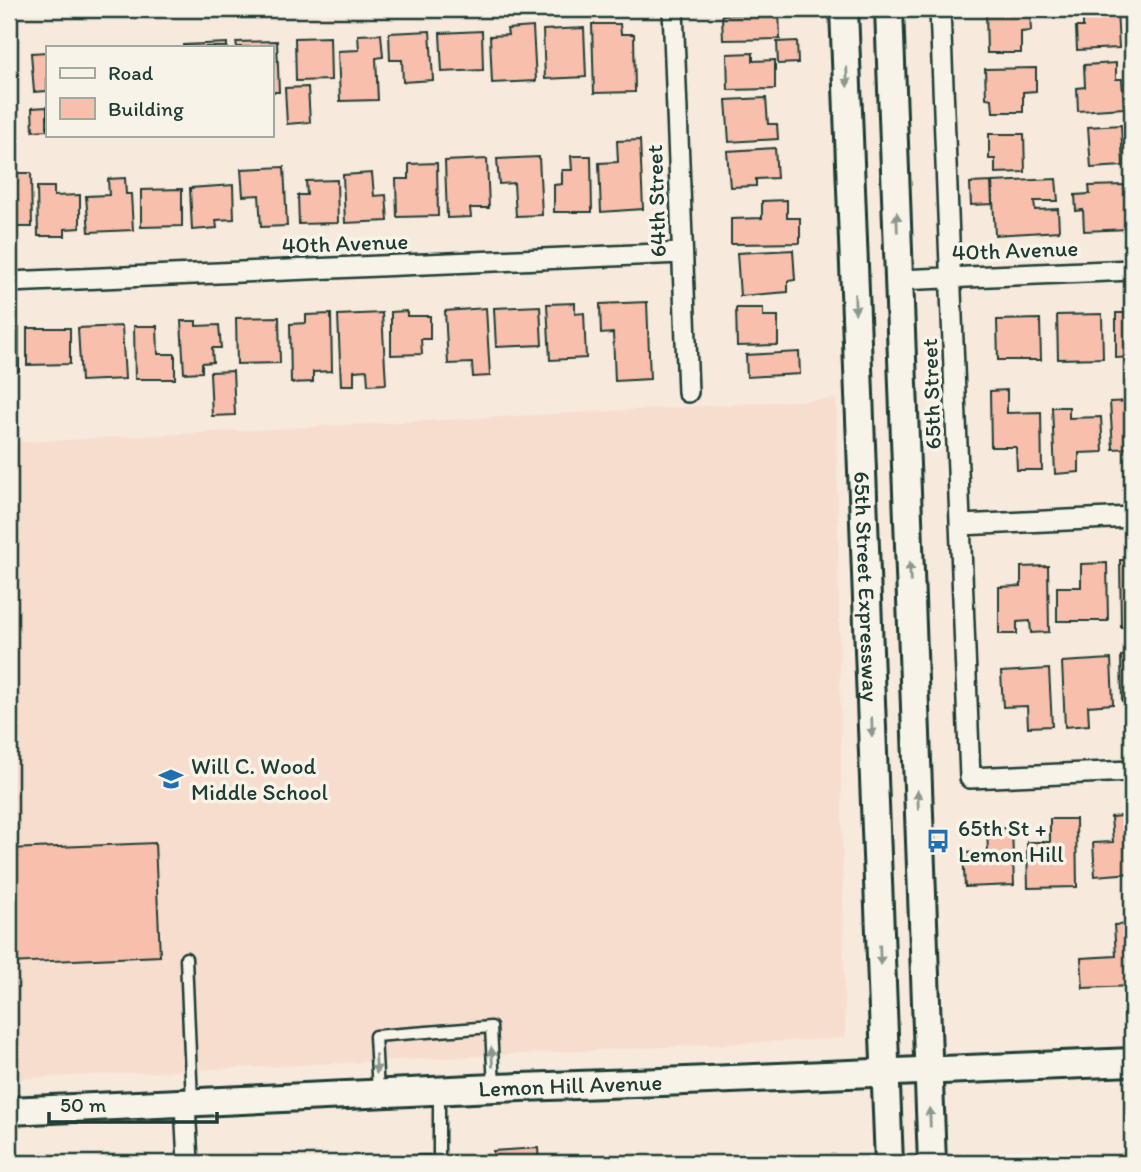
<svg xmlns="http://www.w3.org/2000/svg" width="1141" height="1172" font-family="Itim,sans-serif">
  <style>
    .built { fill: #f7ddce }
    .building { fill: #f8c0ac; stroke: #1f3d34; stroke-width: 2 }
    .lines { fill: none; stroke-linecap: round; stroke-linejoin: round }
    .lane-casing { stroke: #1f3d34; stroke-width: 15 }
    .street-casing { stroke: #1f3d34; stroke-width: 24 }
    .secondary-casing { stroke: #1f3d34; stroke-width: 32 }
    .lane { stroke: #f7f3e8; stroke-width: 10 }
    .street { stroke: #f7f3e8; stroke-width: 19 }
    .secondary { stroke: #f7f3e8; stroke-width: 26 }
    .oneway { fill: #8b988e }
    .labels { text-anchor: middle; stroke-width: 7; stroke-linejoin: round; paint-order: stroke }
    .street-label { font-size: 23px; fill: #1f3d34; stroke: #f7f3e8 }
    .poi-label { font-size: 23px; fill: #1f3d34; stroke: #f7f3e8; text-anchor: start }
  </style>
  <rect width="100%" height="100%" fill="#f7e9dc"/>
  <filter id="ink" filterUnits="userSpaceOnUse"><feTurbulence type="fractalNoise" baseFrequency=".0143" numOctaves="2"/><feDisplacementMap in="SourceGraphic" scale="14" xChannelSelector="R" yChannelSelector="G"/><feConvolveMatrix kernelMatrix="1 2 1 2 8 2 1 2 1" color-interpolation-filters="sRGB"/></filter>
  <g filter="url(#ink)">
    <path class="built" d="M836,399L845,1038L9,1079V443Z"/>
    <path class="building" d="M753,9H779L780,39L723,40L722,15L754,14Z
      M1083,9H1117L1119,48L1077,50L1076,27H1083Z
      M986,11H1030L1031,31L1021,32V53H987Z
      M592,24H620L621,34H634L635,92L594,93Z
      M533,27L536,81L492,83L490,36L508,35L507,29Z
      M584,28L586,77L545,79L543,30Z
      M430,31L433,80L403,82L402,60H390L389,33Z
      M482,31L483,70L442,72L440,33Z
      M381,34L383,57L376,58L378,100L340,101L338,51L359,50L358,35Z
      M330,37L331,80L296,81L295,38Z
      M277,41L279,92H271V47H237L236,42Z
      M797,41L798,63L778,64L777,42Z
      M227,43V47H183V45Z
      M9,50H13L15,129H9Z
      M47,52V91L34,92L31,53Z
      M753,53V61L775,60V89L728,90L727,54Z
      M1116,63V79H1122L1124,108L1078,111L1077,88L1085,87L1084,65Z
      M1036,68V91L1023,92V112H993L992,99L986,98L985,69Z
      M308,87L310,122L287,124L285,88Z
      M766,98L768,124H777L778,139L729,142L726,100Z
      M47,107V130L33,131L32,108Z
      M1121,125L1123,166L1091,168L1088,127Z
      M989,134H1024L1025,172L995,173V159H989Z
      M640,140L643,209L601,212L599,163L618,162L617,141Z
      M775,148L777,178L756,179V186L730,187L727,151Z
      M571,156H591L592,212H554V185L562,184V170H572Z
      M539,157L542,215L516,216L514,183L499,184L497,159Z
      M487,159L489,208H470L471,217L447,218L445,161Z
      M437,163L438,216L397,217L396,179H409V164Z
      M284,167L287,226L261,227L259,195L243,196L241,169Z
      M9,173H31L32,227H9Z
      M372,173L374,196L386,195L388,221L345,223L343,175Z
      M125,178L126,194H131L133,230L89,232L86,196L109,195L108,179Z
      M1056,179L1058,201H1034L1035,210L1058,209L1059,231L995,235L992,182Z
      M337,180L338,223L299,224L298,195H307L306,181Z
      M991,182L992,204L971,205L970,183Z
      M233,185L234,219L216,220L217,228L192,230L190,188Z
      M1126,185L1128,229L1084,231L1083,210L1076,211L1075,195L1090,194L1089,186Z
      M37,187H54V196L80,195V228L65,229V236H38Z
      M182,189V226L141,227V190Z
      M787,200V218H800V243L731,244V219L762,218V201Z
      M793,250L795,280L788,281V292L740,296L737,253Z
      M647,302L650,379L615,381L613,333L601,334L600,304Z
      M575,303V314L584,313L586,358L550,360L547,304Z
      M540,306L542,345L496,347L494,308Z
      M486,308L490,376L473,377L472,363L448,364L445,311Z
      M736,308H763V316H778V345L737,346Z
      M407,311V316H430V339H421L422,354L391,355V312Z
      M382,313L386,384L368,385L367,370L354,371V385H341L338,315Z
      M1116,313H1132V357L1116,358Z
      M331,314L332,371L313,372V382L291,383L290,324L306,323V315Z
      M1102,314L1103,358L1058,359L1057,315Z
      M279,317L280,363L237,364L236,318Z
      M1040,319L1041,360H998L997,320Z
      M181,321H196V326L219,325L221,348H212L213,362L202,363V372L184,373Z
      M122,326L125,379L81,381L78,328Z
      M134,326H157L158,354H175V379H135Z
      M9,328H19V371L9,372Z
      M27,328H70V364L27,365Z
      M799,352L800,374L747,377L746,355Z
      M233,371L235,415L212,416L210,372Z
      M1007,390V413L1041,412L1042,470H1017L1016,447H991L990,391Z
      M1132,401V448L1113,449L1110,402Z
      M1052,407H1069V418L1101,417L1103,452L1079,453V472L1055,474Z
      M1120,560H1132V627H1121Z
      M1107,563L1108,621H1057V587H1081V564Z
      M1048,566L1049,632L1031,633L1030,621L1017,622V634H999V587L1021,586V567Z
      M1132,655V701H1122L1121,656Z
      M1111,659L1113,704L1088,706L1089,725L1065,727L1062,662Z
      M1049,669L1052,726L1028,727L1027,706L1003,707L1001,672Z
      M1132,815V873L1095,876L1093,843L1113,842L1111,817Z
      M1050,819H1076L1077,887L1028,888L1027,842H1050Z
      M1012,828L1014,885L965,887L963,853L988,852L987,829Z
      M155,843L160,956L9,963V849Z
      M1132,924V986L1083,988L1081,958L1116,956L1114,925Z
      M538,1148L539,1163H494L493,1151Z
      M429,1155V1163H394V1156Z
      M133,1157V1163H96V1160Z
      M789,1158V1163H715V1162Z"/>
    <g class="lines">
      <g class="lane-casing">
        <path id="lane" d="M186,958L192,1102
          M439,1091V1163
          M378,1093L375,1036L491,1027L494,1087"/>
      </g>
      <g class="street-casing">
        <path id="street" d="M673,9L688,392
          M940,9L970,778L1132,771
          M899,280L1132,270
          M9,282L682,253
          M960,525L1132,517
          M185,1103L188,1163"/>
      </g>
      <g class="secondary-casing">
        <g id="secondary">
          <path id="s1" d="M844,9L889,1163"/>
          <path d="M889,9L932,1163"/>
          <path id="s2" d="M9,1111L494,1088L662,1082L1132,1062"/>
        </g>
      </g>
      <use href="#lane" class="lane"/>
      <use href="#street" class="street"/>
      <use href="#secondary" class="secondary"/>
    </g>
    <defs><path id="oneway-solid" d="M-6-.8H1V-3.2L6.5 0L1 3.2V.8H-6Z" transform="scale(1.75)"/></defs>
    <g class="oneway">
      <use href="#oneway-solid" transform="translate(847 77) rotate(88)"/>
      <use href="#oneway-solid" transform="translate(897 222) rotate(-92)"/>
      <use href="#oneway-solid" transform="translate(855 304) rotate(88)"/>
      <use href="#oneway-solid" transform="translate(910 572) rotate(-92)"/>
      <use href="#oneway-solid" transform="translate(872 727) rotate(88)"/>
      <use href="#oneway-solid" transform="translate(918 800) rotate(-92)"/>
      <use href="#oneway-solid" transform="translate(880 955) rotate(88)"/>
      <use href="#oneway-solid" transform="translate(492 1057) rotate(-94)"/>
      <use href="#oneway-solid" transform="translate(376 1064) rotate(87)"/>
      <use href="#oneway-solid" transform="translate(930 1117) rotate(-92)"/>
    </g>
  </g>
  <defs>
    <g id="school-bare" transform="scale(1.89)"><path d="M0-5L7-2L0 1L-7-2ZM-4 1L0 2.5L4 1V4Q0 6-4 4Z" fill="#1f6fb2" stroke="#f7f3e8" stroke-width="2.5" paint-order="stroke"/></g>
    <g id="bus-bare" transform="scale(1.89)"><path d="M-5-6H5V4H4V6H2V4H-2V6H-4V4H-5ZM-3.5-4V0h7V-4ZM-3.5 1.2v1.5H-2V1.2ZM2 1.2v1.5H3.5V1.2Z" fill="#1f6fb2" stroke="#f7f3e8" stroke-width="2.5" paint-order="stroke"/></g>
  </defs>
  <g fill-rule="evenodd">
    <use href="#school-bare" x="171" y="779"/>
    <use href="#bus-bare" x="938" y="841"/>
  </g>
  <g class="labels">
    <g class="street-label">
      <text transform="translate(656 201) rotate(-92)" y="8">64th Street</text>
      <text transform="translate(345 243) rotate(-2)" y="8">40th Avenue</text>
      <text transform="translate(1015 250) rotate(-2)" y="8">40th Avenue</text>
      <text transform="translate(931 394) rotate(-92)" y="8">65th Street</text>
      <text dy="8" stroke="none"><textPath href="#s1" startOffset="578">65th Street Expressway</textPath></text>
      <text dy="8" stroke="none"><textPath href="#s2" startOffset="562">Lemon Hill Avenue</textPath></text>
    </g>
    <g class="poi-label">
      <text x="191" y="774">Will C. Wood<tspan x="191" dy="26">Middle School</tspan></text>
      <text x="958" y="836">65th St +<tspan x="958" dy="26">Lemon Hill</tspan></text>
    </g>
  </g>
  <rect width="1141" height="1172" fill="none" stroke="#f7f3e8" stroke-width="35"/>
  <rect x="18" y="18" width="1106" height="1137" fill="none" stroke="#1f3d34" stroke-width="2.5" filter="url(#ink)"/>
  <rect x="46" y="46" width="228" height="91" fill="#f7f3e8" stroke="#a1aaa0" stroke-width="2"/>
  <rect x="60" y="68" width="35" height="10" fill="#f7f3e8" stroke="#a1aaa0" stroke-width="2"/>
  <text x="108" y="80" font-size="21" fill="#1f3d34">Road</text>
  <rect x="60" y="98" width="35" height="21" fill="#f8c0ac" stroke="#a1aaa0" stroke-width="2"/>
  <text x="108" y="116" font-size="21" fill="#1f3d34">Building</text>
  <path d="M49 1112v10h168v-10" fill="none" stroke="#1f3d34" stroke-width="3.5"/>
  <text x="60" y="1112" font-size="21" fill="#1f3d34" stroke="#f7f3e8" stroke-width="5" paint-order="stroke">50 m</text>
</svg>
